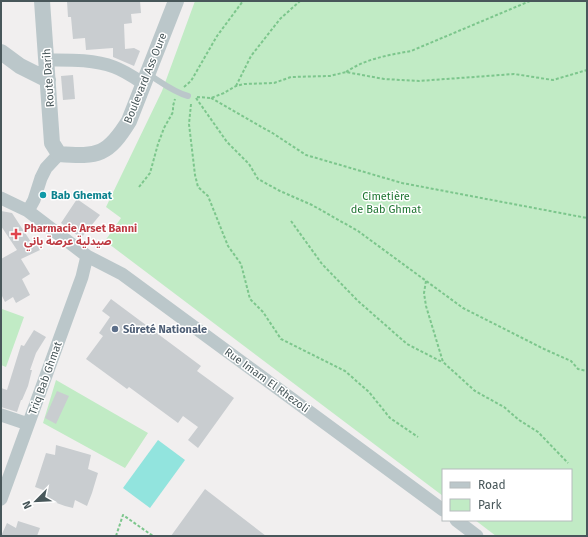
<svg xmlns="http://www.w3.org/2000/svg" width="588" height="537" font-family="'Fira Sans','Noto Sans Arabic',sans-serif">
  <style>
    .green { fill: #c1ebc5 }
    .water { fill: #92e4de }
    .building { fill: #c9cdd0 }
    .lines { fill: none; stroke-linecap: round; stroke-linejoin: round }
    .path { stroke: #7cc68c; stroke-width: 2; stroke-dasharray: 3 2; stroke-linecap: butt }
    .service { stroke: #bbc7ca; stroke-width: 6 }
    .minor { stroke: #bbc7ca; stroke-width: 13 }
    .tertiary { stroke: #bbc7ca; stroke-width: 16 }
    .culture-dot { fill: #0f9aa8; stroke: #fff; stroke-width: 1.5 }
    .health-dot { fill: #e0444e; stroke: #fff; stroke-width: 1.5 }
    .service-dot { fill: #5c6f8a; stroke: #fff; stroke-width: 1.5 }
    .labels { text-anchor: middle; stroke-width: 3; stroke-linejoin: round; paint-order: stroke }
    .street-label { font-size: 11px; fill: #48575a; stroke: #fff }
    .culture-label { font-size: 11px; font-weight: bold; fill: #0d838f; stroke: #fff; text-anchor: start }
    .park-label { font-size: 11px; fill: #1f7532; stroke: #fff }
    .health-label { font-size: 11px; font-weight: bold; fill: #be3a42; stroke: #fff; text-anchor: start }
    .service-label { font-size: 11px; font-weight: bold; fill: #4e5e75; stroke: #fff; text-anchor: start }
  </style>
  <rect width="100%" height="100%" fill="#f1efef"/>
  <path class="green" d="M195,1H587V536H496L475,520H571V470H443V496L105,241L121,218L106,207L162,91Z
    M2,309L24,317L6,367L1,365V313Z
    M56,380L148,433L125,468L43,423Z"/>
  <path class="water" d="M158,440L185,460L150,508L123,488Z"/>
  <path class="building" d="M67,1H140L141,13L131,14L132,23L124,24L125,49L134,48L140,51L134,66L113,57V48L86,50L85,38L73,39L71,17H68Z
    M73,75L75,99L63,100L61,76Z
    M77,199L100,215L81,238L61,223Z
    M1,211L12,213L31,242L35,241L40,250L21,259L30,274L22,279L30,295L16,303L13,297L5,302L1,294V259L17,250L1,226Z
    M111,299L201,366L197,371L234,398L198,448L188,440L198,427L183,416L178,423L129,387L127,389L86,359L103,336L99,333L110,317L102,311Z
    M34,330L46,337L36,353L30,370H32L28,386L22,400H21L17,412L1,407V388L7,390L21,345L24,346Z
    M57,391L69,396L56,424L45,418Z
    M56,445L91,455L88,469L98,473L92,493L87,506L75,500L73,508L65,506L43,498L46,491L35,487L46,453L55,455Z
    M205,489L266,536H171Z
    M18,521L40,528L37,536H1L7,523L16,528Z"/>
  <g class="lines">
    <path class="path" d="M346,72C365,59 388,55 411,51L530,1
      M236,86L251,56L280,19L300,1
      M184,87L191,81L217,36L243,1
      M197,97L211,98L224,93L236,86L244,84L274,83L291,77L330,76L346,72L384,79L419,81L514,74L553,80L587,70
      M196,98L227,142L249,164L258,179L280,191L312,205L358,231L463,308L544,349L571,361L578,369L587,371
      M211,98L274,134L306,155L402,183L587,218
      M191,104L189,124L195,175L198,187L208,196L228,246L241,264L250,299L263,312L281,339L345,371L369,392L390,418L418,437
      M139,187L150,173L158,144L164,128L173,112V106L175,99
      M291,221L322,264L358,301L407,344L442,362
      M426,281L424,293L426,306L443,362L475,391L504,407L519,420L538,432L568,463
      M116,536L123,515L153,536"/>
    <path class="service" d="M148,74C161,82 173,92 188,96"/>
    <path class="minor" d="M46,60C68,60 93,59 114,67C125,71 135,78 144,84
      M1,198L28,211L87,256L122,274L443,510
      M28,211L34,200L41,178L46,168L59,154
      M1,415L28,424
      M1,499L82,277L87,256
      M456,520L477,536"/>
    <path class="tertiary" d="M42,1L52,143L59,154C99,157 108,155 129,121L176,1
      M1,52L20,66L48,80"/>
  </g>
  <circle class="culture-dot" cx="43" cy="195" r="4"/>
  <path class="health-dot" d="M14 228h4v4h4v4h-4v4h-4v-4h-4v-4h4z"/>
  <circle class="service-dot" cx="115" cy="329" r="4"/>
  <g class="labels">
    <g class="street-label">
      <text transform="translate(48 78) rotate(-94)" y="4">Route Darih</text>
      <text transform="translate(145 78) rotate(-68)" y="4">Boulevard Ass Oure</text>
      <text transform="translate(45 378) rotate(-70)" y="4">Triq Bab Ghmat</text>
      <text transform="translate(267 380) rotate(36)" y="4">Rue Imam El Rhezoli</text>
    </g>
    <g class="culture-label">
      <text x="51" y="199">Bab Ghemat</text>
    </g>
    <g class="park-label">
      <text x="386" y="200">Cimetière<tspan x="386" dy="13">de Bab Ghmat</tspan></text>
    </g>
    <g class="health-label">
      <text x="24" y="232">Pharmacie Arset Banni<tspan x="24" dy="13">صيدلية عرصة باني</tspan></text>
    </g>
    <g class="service-label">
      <text x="123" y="333">Sûreté Nationale</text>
    </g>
  </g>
  <rect width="588" height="537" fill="none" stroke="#48575a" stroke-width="4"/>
  <rect x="442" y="469" width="130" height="52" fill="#ffffff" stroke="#b6bcbd"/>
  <rect x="450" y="482" width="20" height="6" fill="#bbc7ca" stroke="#b6bcbd"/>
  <text x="478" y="489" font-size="12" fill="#48575a">Road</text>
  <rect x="450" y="499" width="20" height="12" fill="#c1ebc5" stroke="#b6bcbd"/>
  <text x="478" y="509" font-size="12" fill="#48575a">Park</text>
  <g transform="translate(36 501) rotate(246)" stroke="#ffffff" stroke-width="3" paint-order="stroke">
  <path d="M0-3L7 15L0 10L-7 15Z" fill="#48575a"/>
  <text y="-6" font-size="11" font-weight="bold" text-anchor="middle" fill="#48575a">N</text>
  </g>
</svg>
